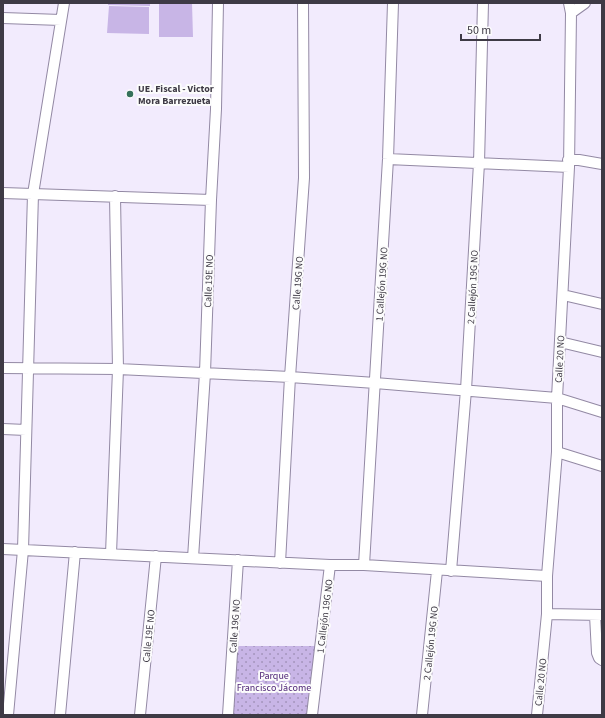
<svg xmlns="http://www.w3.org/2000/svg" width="605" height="718" font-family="'Source Sans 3',sans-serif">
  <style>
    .grass { fill: #c8b5e6 }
    .park { fill: url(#park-dots) }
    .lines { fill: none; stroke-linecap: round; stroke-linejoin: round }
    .street-casing { stroke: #9389a4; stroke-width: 12 }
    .street { stroke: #fff; stroke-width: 10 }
    .poi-dot { fill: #36715b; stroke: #fcfcfc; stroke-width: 1.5 }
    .labels { text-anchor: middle; stroke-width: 4; stroke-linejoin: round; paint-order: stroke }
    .poi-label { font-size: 10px; font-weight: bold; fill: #3e3a45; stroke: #fcfcfc; text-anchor: start }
    .street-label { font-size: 10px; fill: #3e3a45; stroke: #fcfcfc }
    .park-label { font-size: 10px; fill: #481d72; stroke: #fcfcfc }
  </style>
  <defs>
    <pattern id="park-dots" width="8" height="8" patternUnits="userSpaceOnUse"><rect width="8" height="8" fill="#c8b5e6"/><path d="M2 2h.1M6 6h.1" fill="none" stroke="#a494bc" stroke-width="1.8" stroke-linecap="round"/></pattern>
  </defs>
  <rect width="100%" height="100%" fill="#f2ebfd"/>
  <path class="grass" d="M108,3H150V6L108,5Z
    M159,3H192L193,37H159Z
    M109,6L149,7V34L107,33Z"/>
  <path class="park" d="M237,646H316L308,715H232Z"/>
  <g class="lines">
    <g class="street-casing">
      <path id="street" d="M571,13L585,3
        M3,18L61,20
        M388,159L569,167
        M568,160H579L602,164
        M3,193L211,200
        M563,295L602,304
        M560,342L602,352
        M3,368L118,369L290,377L375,383L557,398L602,412
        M3,429L26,430
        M557,452L602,466
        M3,549L330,565H364L547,576
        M111,554L118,369L115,196
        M193,558L205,373L211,200L216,109L218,3
        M280,563L290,377L304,178L303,3
        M364,565L388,159L393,3
        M451,571L466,390L479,163L483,3
        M547,614L602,615
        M595,615L597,653L599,658L602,660
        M8,715L23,550L33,194L64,3
        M60,715L75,552
        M140,715L156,556
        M228,715L238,560
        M312,715L330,565
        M422,715L437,571
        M537,715L547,614V576L557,452V398L569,167L571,13L569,3"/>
    </g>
    <use href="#street" class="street"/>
  </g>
  <circle class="poi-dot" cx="130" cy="94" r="4"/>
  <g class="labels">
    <g class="poi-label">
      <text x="138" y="92">UE. Fiscal - Victor<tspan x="138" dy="12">Mora Barrezueta</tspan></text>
    </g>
    <g class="street-label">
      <text transform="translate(208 281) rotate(-88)" y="4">Calle 19E NO</text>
      <text transform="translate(297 283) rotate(-86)" y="4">Calle 19G NO</text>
      <text transform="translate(381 284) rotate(-86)" y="4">1 Callejón 19G NO</text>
      <text transform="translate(472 287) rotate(-87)" y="4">2 Callejón 19G NO</text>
      <text transform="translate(559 359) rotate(-87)" y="4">Calle 20 NO</text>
      <text transform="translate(324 616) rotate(-83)" y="4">1 Callejón 19G NO</text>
      <text transform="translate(234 626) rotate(-86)" y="4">Calle 19G NO</text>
      <text transform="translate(148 636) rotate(-84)" y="4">Calle 19E NO</text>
      <text transform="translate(430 643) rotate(-84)" y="4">2 Callejón 19G NO</text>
      <text transform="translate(540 682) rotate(-84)" y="4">Calle 20 NO</text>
    </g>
    <g class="park-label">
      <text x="274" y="679">Parque<tspan x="274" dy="12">Francisco Jácome</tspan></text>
    </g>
  </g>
  <rect width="605" height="718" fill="none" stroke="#3e3a45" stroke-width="8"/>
  <path d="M461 34v6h79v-6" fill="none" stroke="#3e3a45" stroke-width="2"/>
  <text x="467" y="34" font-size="12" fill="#3e3a45" stroke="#fcfcfc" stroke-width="3" paint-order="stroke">50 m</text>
</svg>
